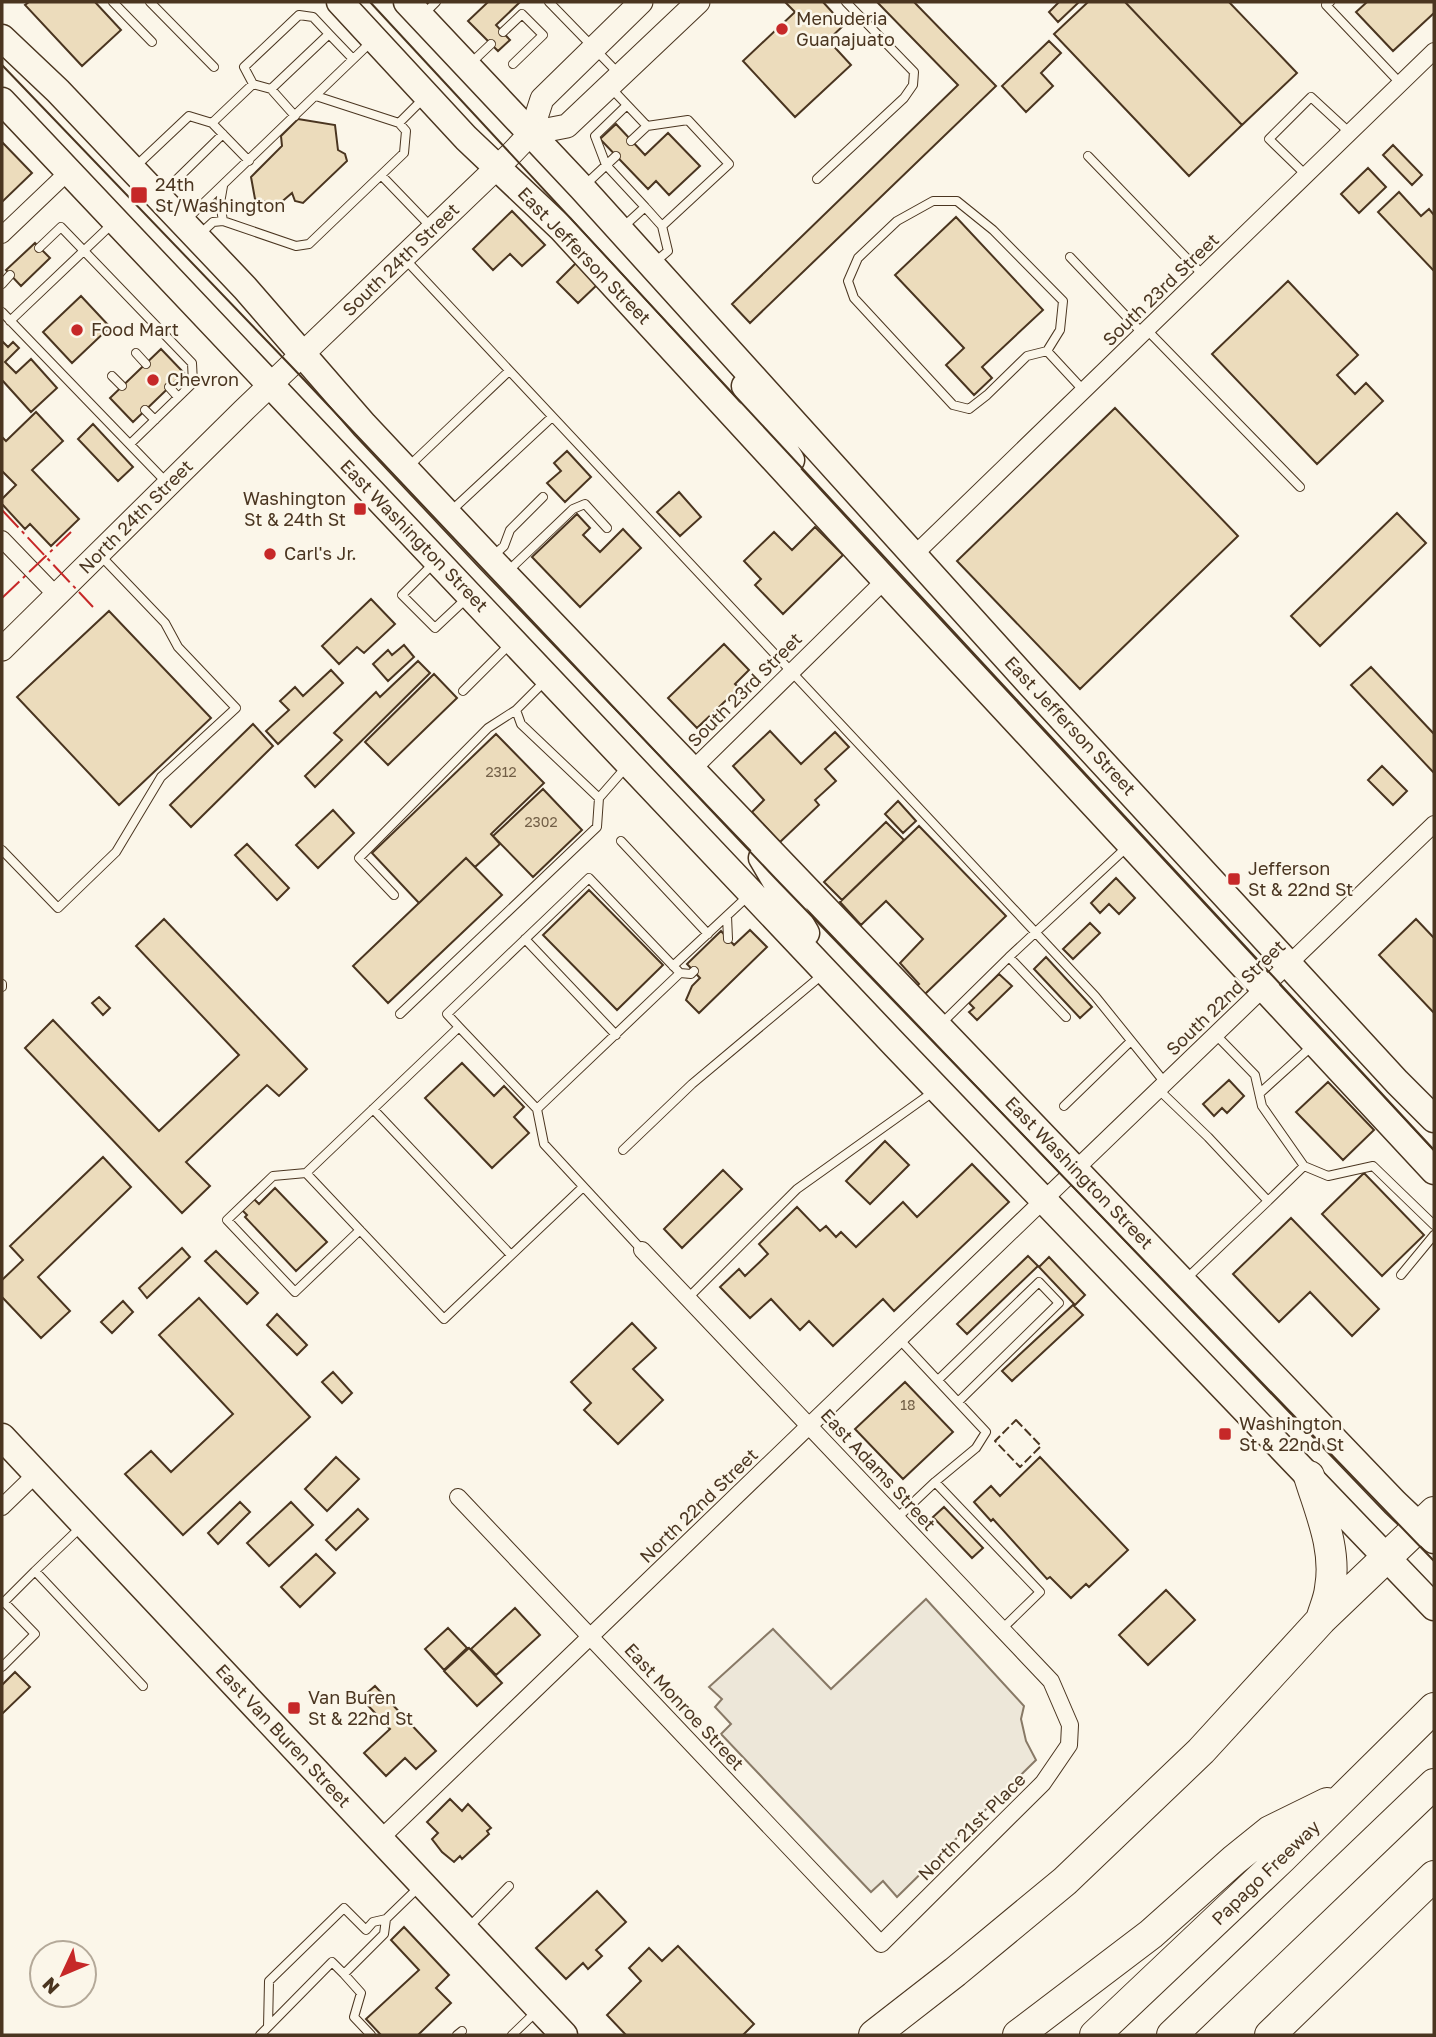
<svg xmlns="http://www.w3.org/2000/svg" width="1436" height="2037" font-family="'Golos Text',sans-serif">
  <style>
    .parking { fill: #ede7d9; stroke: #887966; stroke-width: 2 }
    .building { fill: #ecdcbc; stroke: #4a3520; stroke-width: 2 }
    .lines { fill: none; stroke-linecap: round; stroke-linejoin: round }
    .lane-casing { stroke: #4a3520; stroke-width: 10 }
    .street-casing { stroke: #4a3520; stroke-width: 18 }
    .secondary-casing { stroke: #4a3520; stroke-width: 25 }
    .primary-casing { stroke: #4a3520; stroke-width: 29 }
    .highway-casing { stroke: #4a3520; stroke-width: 32 }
    .lane { stroke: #fbf6e9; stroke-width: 8 }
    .street { stroke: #fbf6e9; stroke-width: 16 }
    .secondary { stroke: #fbf6e9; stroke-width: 23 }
    .primary { stroke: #fbf6e9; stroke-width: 26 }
    .highway { stroke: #fbf6e9; stroke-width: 30 }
    .tram { stroke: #4a3520; stroke-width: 2 }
    .fence { stroke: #4a3520; stroke-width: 2; stroke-dasharray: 9 3.5; stroke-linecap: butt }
    .power { stroke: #c62828; stroke-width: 2; stroke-dasharray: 24 5 3.5 5; stroke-linecap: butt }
    .poi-dot { fill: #c62828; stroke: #fbf6e9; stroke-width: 2.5 }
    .labels { text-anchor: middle; stroke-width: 5; stroke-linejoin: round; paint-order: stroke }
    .number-label { font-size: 14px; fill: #725f47 }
    .poi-label { font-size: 18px; fill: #4a3520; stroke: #fbf6e9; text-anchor: start }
    .street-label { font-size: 18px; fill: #4a3520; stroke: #fbf6e9 }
  </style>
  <rect width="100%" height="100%" fill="#fbf6e9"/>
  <path class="parking" d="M926,1599L1024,1706L1021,1719L1026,1741L1036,1760L897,1897L883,1881L871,1892L721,1734L731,1724L715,1707L722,1699L709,1687L773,1629L831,1689Z"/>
  <path class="building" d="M29,2H95L121,30L82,66L25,5Z
    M488,2H520L496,25L510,40L498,51L468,21Z
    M785,2H823L844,25L828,40L851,65L795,117L743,61L795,12Z
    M877,2H914L996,86L750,323L732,304L958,85Z
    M1059,2H1079L1058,22L1049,12Z
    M1088,2H1125L1242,125L1189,176L1054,34Z
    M1125,2H1229L1297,73L1242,125Z
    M1367,2H1434V13L1393,51L1356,12Z
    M1049,41L1061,53L1041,73L1053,86L1026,112L1002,86Z
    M298,119L335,125L338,150L345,154L347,161L303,203L295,201L292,193L278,205L255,199L251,177L282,146L281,136Z
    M616,124L645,155L668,133L700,166L669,195L656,181L648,189L600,139Z
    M2,142L32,173L2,202Z
    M1393,145L1422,175L1412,185L1383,155Z
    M1368,168L1386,187L1359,213L1341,194Z
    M1399,192L1421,216L1429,209L1434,215V271L1378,212Z
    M512,211L545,245L522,266L510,254L493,270L473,249Z
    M956,217L1043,310L982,367L992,378L974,395L946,365L964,348L895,275Z
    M35,243L50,258L21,286L6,270Z
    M577,262L598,284L578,303L557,282Z
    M1288,281L1358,355L1337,375L1355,394L1366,383L1383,401L1317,464L1212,354Z
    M81,296L110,327L72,363L43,332Z
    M2,341L8,347L13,342L19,348L5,362L16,373L31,359L57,388L31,412L2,380Z
    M161,349L184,373L133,422L110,398Z
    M1115,408L1238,536L1080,689L957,561Z
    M36,412L63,441L32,470L79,519L51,546L30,524L25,529L2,504V499L16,485L2,471V437L6,441Z
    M93,424L133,467L118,481L78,439Z
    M567,451L591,477L565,502L547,483L561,471L554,463Z
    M679,492L701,517L680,536L657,512Z
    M1397,513L1426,543L1320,646L1291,616Z
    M577,514L590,528L583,535L600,552L623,529L641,548L580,607L532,557Z
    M815,527L843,555L783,614L755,585L761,579L744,561L774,532L792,550Z
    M371,599L395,624L364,653L357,647L339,664L322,646Z
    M109,611L211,718L119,805L17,697Z
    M724,644L749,670L735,684L739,688L697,728L668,698Z
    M404,645L414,657L388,681L373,664L388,650L392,655Z
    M418,661L430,673L315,787L305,776L342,740L334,733L376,692L380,697Z
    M1371,667L1434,734V773L1351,685Z
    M331,670L343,683L278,744L266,731L289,710L280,701L295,687L303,696Z
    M434,674L457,698L388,765L365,742Z
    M253,724L273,746L191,827L170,805Z
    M770,731L801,764L835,732L849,747L825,769L836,781L815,800L819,805L780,842L752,812L764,800L733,766Z
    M496,734L544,783L491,834L500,844L475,867L466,858L419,903L372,853Z
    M1382,766L1407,791L1393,805L1368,780Z
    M543,789L582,830L533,877L493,836Z
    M898,801L916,821L903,833L885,814Z
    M333,810L354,833L318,868L296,845Z
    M886,822L904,840L842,900L824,882Z
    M919,826L1006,916L925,994L917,986L919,984L900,963L923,939L886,901L861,925L840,902Z
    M247,844L289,888L277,900L235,855Z
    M466,858L502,895L388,1003L353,966Z
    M1116,878L1135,898L1119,914L1109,904L1100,913L1091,903Z
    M589,890L663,965L617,1010L543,935Z
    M164,919L307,1069L279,1096L267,1085L186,1162L210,1186L182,1213L25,1048L53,1020L159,1131L239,1055L136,946Z
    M1416,919L1434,938V1013L1379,955Z
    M1090,923L1100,933L1073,959L1063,949Z
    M750,930L767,947L699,1013L686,1000L692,986L700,978L687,964L721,931L734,945Z
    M1046,957L1092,1007L1080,1018L1034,969Z
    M999,974L1012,986L977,1020L969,1012L974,1008L969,1003Z
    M99,997L110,1008L103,1015L92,1003Z
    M462,1063L494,1096L504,1086L524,1107L514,1117L529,1133L492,1168L425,1098Z
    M1229,1080L1244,1096L1227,1113L1222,1108L1214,1116L1203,1104Z
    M1328,1082L1374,1130L1343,1160L1296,1112Z
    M885,1141L909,1165L870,1204L846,1181Z
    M103,1157L131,1187L38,1277L70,1311L41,1338L2,1297V1280L23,1260L10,1246Z
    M972,1164L1009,1202L894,1311L883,1299L833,1346L809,1321L800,1330L771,1299L750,1318L720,1287L739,1269L745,1276L768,1254L759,1244L797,1207L820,1231L826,1226L836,1237L841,1232L856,1247L903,1202L917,1217Z
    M723,1170L742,1189L682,1248L664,1229Z
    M1364,1173L1424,1235L1382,1276L1322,1214Z
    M275,1188L327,1242L296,1271L245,1217L247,1215L242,1210L254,1199L259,1204Z
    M1291,1218L1379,1309L1352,1336L1310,1292L1279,1322L1233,1274Z
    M182,1248L190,1257L147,1298L139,1288Z
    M216,1251L258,1293L247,1304L205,1261Z
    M1028,1256L1038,1266L967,1334L957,1324Z
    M1049,1257L1085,1295L1075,1305L1039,1267Z
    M199,1298L310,1417L183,1535L125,1474L151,1451L171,1472L233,1414L159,1335Z
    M123,1301L133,1312L112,1333L101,1322Z
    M1073,1305L1083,1315L1012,1381L1002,1371Z
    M277,1314L307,1345L297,1355L267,1325Z
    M632,1323L656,1348L633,1369L663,1400L618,1444L584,1410L591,1403L571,1382Z
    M333,1372L352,1393L342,1403L322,1382Z
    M905,1382L953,1432L903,1479L855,1429Z
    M336,1457L359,1479L327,1511L305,1489Z
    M1040,1457L1128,1550L1089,1587L1086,1584L1071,1598L1050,1577L1047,1579L993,1519L991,1521L974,1502L991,1486L1000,1496Z
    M240,1502L250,1512L218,1544L208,1533Z
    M291,1502L313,1525L269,1566L247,1543Z
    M944,1507L983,1548L972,1558L933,1517Z
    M358,1509L368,1519L336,1550L326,1540Z
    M316,1554L335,1573L300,1607L281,1587Z
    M1166,1590L1195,1620L1148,1665L1119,1635Z
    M515,1608L540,1635L496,1675L471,1649Z
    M448,1628L467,1648L444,1670L425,1649Z
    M469,1648L502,1683L477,1706L444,1671Z
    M15,1672L30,1687L2,1714V1685Z
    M375,1686L436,1751L416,1769L405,1758L386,1776L364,1753L390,1729L361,1698Z
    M450,1799L462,1811L468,1804L491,1828L487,1831L489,1834L462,1859L460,1856L454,1862L442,1852L432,1839L438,1833L427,1822Z
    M597,1891L626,1922L596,1950L602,1956L588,1969L583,1963L566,1979L536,1948Z
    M404,1927L449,1975L436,1988L451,2003L418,2035H381L366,2019L419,1970L391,1940Z
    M678,1946L754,2024L743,2035H626L607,2015L641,1981L629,1968L649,1948L662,1961Z"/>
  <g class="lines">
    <g class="lane-casing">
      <path id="lane" d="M113,2L152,42
        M150,2L214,67
        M549,2L620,75
        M1330,2L1326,5L1401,84
        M423,15L436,2
        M503,32L522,14L543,35L513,64
        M470,64L491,44
        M610,87L647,126
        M271,89L329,34L353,59
        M627,105L595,136L606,165L645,207
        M295,116L271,89L253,84L244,67L299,15L313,17L329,34
        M399,123L424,98
        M631,141L647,126L688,120L729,164L662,226L668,251L654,263
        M1088,156L1204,276
        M249,161L212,123L253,84
        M135,167L189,116L212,123
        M381,175L433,229
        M1307,176L1269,139L1311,97L1350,133
        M817,179L904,98L913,85L914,72L846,2
        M176,180L223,134
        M585,185L616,156
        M185,221L372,41
        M223,221L220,203L223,186
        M622,228L645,207L662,226
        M199,235L213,222L223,221L296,246L309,244L404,153L406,131L399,123L316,96
        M39,248L61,227L192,363L193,383L130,444
        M1070,257L1144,335
        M404,258L1095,996L1166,1084
        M2,284L10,275
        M2,312L168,484
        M10,321L112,224
        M1148,331L1300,487
        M1047,351L1060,330L1063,301L993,230L957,201H933L897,221L858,258L848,281L854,298L953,405L969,409L987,395L1027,356L1047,351L1085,392
        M136,353L146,364
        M112,376L122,386
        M169,387L178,397
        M145,410L155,420
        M408,467L509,371
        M450,512L552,417
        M492,557L504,546L510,530L543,497
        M435,562L402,595L435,628L468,597
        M507,572L573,509L585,504L607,528
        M544,682L516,710L521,724L599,798L627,766
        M463,691L510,644
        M621,841L708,934
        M2,850L58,908L116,852L161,777L236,708L178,647L165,623L99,554
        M394,895L359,858L488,728L516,710
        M727,916L728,939
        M525,939L616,1035
        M1009,957L1127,847
        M673,966L748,896
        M2,984V987
        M400,1014L597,827L599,798
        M941,1024L1009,957L1066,1017
        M459,1027L447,1014L589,878L680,973L691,974L694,971
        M1216,1035L1255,1075L1262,1106L1304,1166L1268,1201
        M1159,1090L1208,1137L1268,1201L1186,1279
        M1260,1093L1312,1046
        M1064,1106L1131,1041
        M373,1109L511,1255
        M537,1109L680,973
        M623,1150L692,1084L822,975
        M1304,1166L1328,1176L1373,1166L1434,1225
        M306,1173L273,1176L227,1220L295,1292L360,1230
        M583,1187L444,1319L306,1173L459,1027L537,1109L544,1144L642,1250
        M1401,1275L1434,1235
        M688,1298L797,1189L933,1092
        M900,1340L986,1432L976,1448L935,1482
        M938,1380L1039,1282L1059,1303L958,1402
        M897,1518L935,1482L1040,1592L1002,1629
        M81,1527L35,1571L143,1686
        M2,1667L35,1634L4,1602L35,1571
        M469,1927L509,1886
        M268,2027L332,1962L344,1974
        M260,2035L268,2027L269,1981L344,1908L366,1930L373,1922L386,1919
        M371,2035L354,2017L361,1993L344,1974L384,1934L386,1919L420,1886
        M457,2035L462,2031
        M512,2035L537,2011"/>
    </g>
    <g class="street-casing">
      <path id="street" d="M2,235L69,171
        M2,539L57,596
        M914,555L1434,51
        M693,769L885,580
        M458,1497L881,1944L1043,1783L1069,1745L1070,1725L1051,1681L642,1250
        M2,1507L36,1474
        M380,1839L1434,824"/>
    </g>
    <g class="secondary-casing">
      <path id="secondary" d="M531,133L567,126L698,2
        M2,649L243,411L511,154L531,133L542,99L641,2"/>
    </g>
    <g class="primary-casing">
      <path id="primary" d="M340,2L466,138L561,228L885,580L1434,1171
        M407,2L582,188L1031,685L1397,1082L1434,1119
        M2,38L58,91L245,288L364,425L490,559L1395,1503L1434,1540
        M2,101L895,1045L1434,1607
        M745,386L791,460
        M762,858L806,933
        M2,1437L564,2035"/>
    </g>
    <g class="highway-casing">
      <path id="highway" d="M1309,1476C1320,1512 1337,1549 1330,1588C1329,1599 1324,1609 1321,1620
        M874,2035L955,1972L1065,1881L1201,1751L1321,1620L1434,1512
        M1018,2035L1151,1934L1234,1860L1270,1831L1327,1803
        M1095,2035L1282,1858L1434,1708
        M1172,2035L1434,1784
        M1270,2035L1434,1876"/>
    </g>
    <use href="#lane" class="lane"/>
    <use href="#street" class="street"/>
    <use href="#secondary" class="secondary"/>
    <use href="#primary" class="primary"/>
    <use href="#highway" class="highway"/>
    <path class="tram" d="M370,2L1434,1150
      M2,65L291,366L775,878L1434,1561"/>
    <path class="fence" d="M1016,1420L1041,1446L1020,1467L995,1441Z"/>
    <path class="power" d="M2,510L93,607
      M2,598L71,532"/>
  </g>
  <g class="poi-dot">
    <circle cx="782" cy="29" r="7"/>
    <rect x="130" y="186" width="18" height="18" rx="3.5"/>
    <circle cx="77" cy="330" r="7"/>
    <circle cx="153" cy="380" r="7"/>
    <rect x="353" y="502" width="14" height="14" rx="3.5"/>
    <circle cx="270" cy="554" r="7"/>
    <rect x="1227" y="872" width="14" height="14" rx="3.5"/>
    <rect x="1218" y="1427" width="14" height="14" rx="3.5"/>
    <rect x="287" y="1701" width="14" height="14" rx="3.5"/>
  </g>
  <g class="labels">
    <g class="number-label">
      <text x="501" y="777">2312</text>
      <text x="541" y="827">2302</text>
      <text x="908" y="1410">18</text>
    </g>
    <g class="poi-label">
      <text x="796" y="25">Menuderia<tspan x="796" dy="21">Guanajuato</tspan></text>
      <text x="155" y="191">24th<tspan x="155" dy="21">St/Washington</tspan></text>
      <text x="91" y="336">Food Mart</text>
      <text x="167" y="386">Chevron</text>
      <text x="346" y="505" text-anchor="end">Washington<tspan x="346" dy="21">St &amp; 24th St</tspan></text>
      <text x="284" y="560">Carl's Jr.</text>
      <text x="1248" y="875">Jefferson<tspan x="1248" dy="21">St &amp; 22nd St</tspan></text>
      <text x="1239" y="1430">Washington<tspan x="1239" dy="21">St &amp; 22nd St</tspan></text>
      <text x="308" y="1704">Van Buren<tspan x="308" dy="21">St &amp; 22nd St</tspan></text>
    </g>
    <g class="street-label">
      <text transform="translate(584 256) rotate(46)" y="6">East Jefferson Street</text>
      <text transform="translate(401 260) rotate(-44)" y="6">South 24th Street</text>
      <text transform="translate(1161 290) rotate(-44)" y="6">South 23rd Street</text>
      <text transform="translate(136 517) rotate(-45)" y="6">North 24th Street</text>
      <text transform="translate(414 536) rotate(46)" y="6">East Washington Street</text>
      <text transform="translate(745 690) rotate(-45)" y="6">South 23rd Street</text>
      <text transform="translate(1070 726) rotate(47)" y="6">East Jefferson Street</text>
      <text transform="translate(1226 998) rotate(-44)" y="6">South 22nd Street</text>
      <text transform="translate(1079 1173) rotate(46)" y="6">East Washington Street</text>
      <text transform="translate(878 1470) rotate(47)" y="6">East Adams Street</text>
      <text transform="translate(699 1506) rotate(-44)" y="6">North 22nd Street</text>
      <text transform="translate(684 1707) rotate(47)" y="6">East Monroe Street</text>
      <text transform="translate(283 1736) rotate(47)" y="6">East Van Buren Street</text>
      <text transform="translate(972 1827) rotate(-45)" y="6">North 21st Place</text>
      <text transform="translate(1266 1873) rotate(-44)" y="6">Papago Freeway</text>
    </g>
  </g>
  <rect width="1436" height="2037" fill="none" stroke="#4a3520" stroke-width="7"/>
  <g transform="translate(63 1974) rotate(226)"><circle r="33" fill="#fbf6e9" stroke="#b4a999" stroke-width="2"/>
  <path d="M0-5L12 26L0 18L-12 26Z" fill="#c62828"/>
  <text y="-10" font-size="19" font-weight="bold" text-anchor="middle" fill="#4a3520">N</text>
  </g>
</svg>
